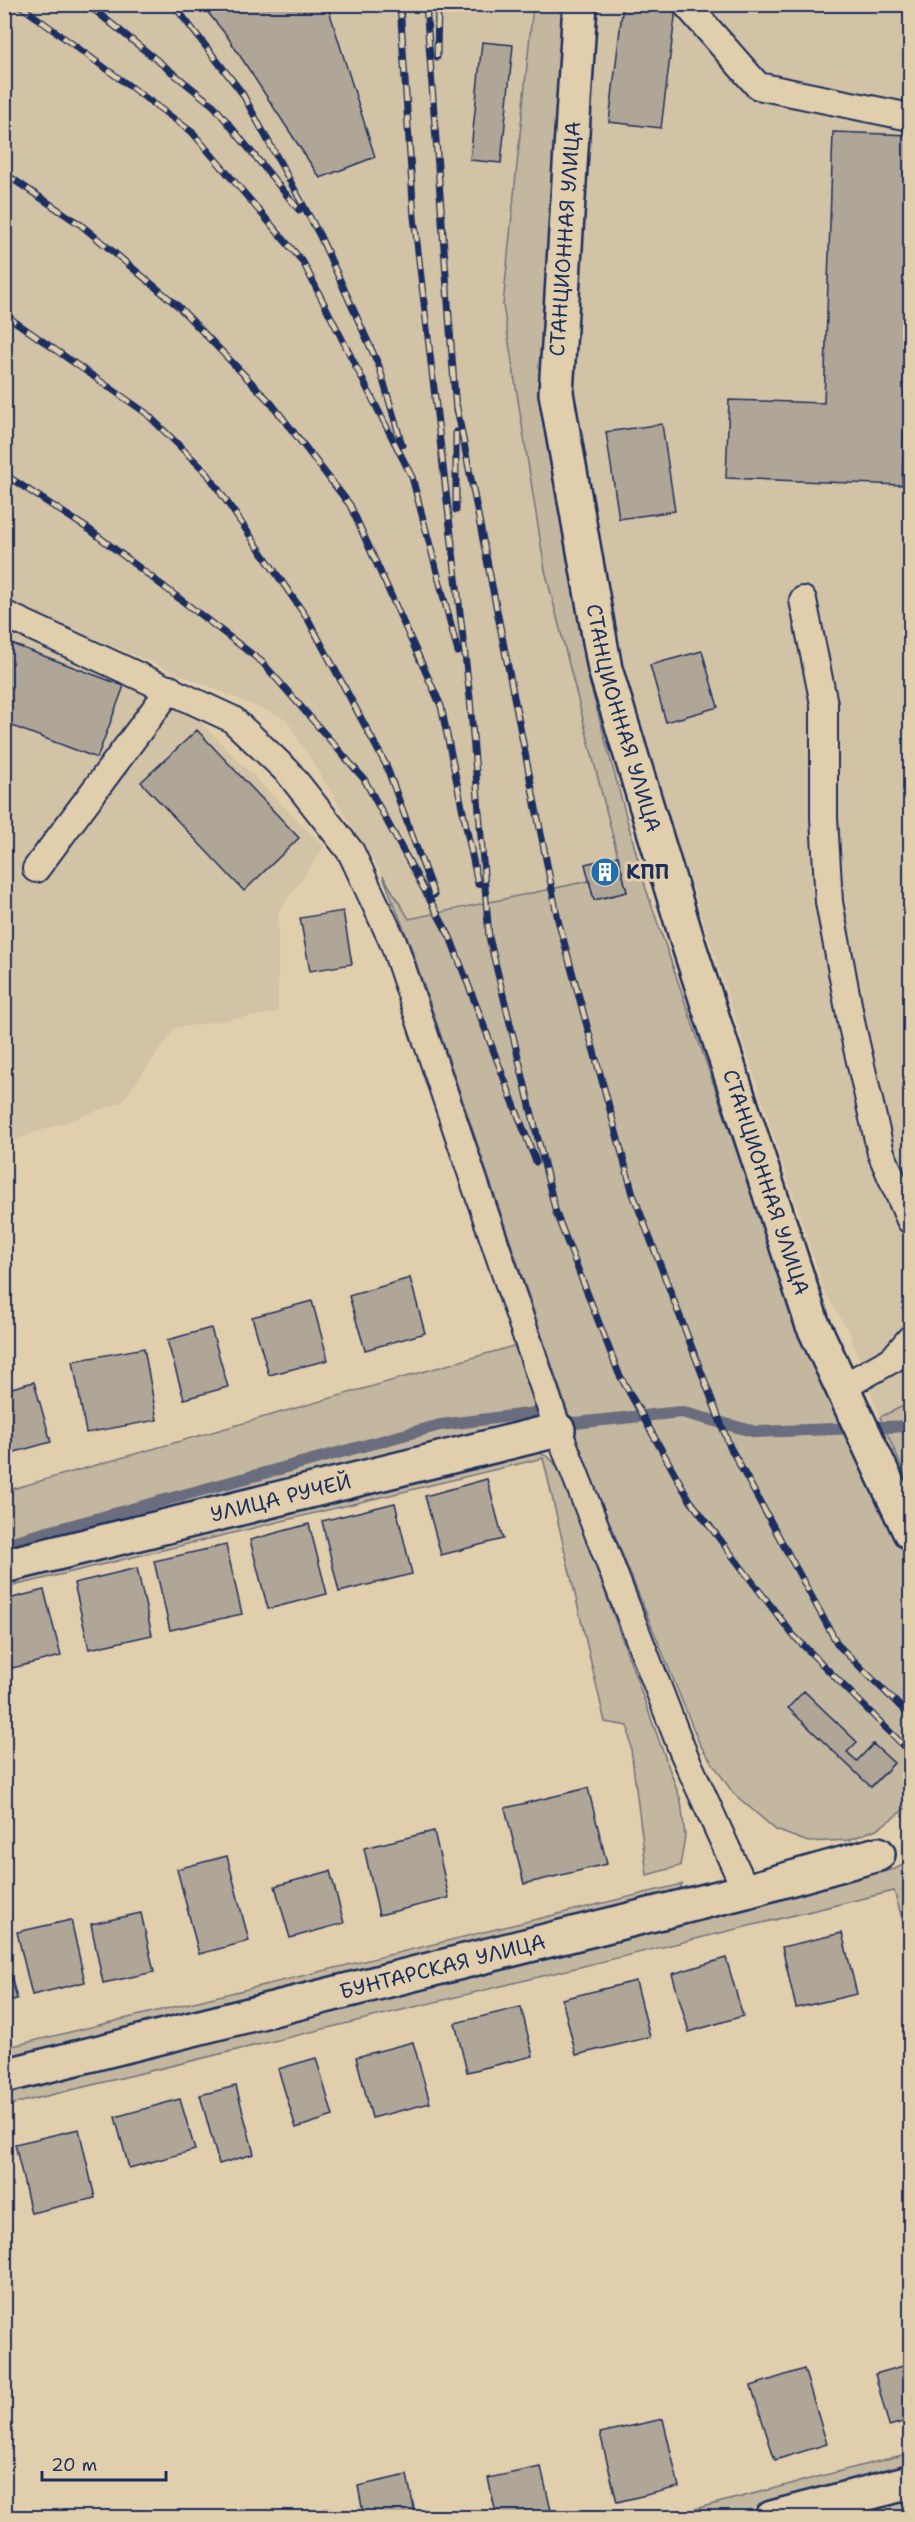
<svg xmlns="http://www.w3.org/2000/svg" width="915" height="2522" font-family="'Shantell Sans',sans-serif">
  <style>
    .built { fill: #d2c2a6 }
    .green { fill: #c4b7a0; stroke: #70737f; stroke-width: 1.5; fill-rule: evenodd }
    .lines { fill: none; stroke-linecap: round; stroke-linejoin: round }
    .stream { stroke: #6a6d7d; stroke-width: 12 }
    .building { fill: #b0a698; stroke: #1b2f5e; stroke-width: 1.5 }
    .service-casing { stroke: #1b2f5e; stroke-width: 30 }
    .minor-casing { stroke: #1b2f5e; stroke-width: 38 }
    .service { stroke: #e1ceac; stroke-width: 26 }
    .minor { stroke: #e1ceac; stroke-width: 33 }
    .rail-casing { stroke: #1b2f5e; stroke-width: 7 }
    .rail { stroke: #e1ceac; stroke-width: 4.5; stroke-dasharray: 14; stroke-linecap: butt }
    .labels { text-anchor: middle; stroke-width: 6; stroke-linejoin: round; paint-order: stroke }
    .street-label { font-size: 21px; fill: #1b2f5e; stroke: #e1ceac }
    .poi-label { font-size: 21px; font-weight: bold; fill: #1b2f5e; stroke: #e1ceac; text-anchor: start }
  </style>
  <rect width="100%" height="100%" fill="#e1ceac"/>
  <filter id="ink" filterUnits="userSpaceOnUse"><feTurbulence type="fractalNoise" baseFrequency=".0167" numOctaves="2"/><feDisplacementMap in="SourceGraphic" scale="12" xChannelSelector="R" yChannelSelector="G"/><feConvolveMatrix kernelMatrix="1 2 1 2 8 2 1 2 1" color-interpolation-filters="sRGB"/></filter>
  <g filter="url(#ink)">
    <path class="built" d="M835,4L910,12V1403L880,1417L850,1334L825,1292L678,843L621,658L573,397L596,5Z
      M4,5H533L503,305L545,570L618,856L585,864L589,881L409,919L286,719L5,601Z
      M4,629L120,676L198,720L324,847L278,912V1012L175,1028L122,1102L5,1143Z"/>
    <path class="green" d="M533,5H564L538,395L588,677L646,889L802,1340L910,1566V1805L879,1828L849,1840L808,1842L776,1830L733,1793L700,1745L584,1460L411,947L383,876L409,919L589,881L594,900L627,892L545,570L503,305ZM804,1691L856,1741L847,1752L857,1761L873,1744L894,1763L872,1787L789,1708Z
      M835,5H910V12Z
      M517,1345L545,1423L5,1555V1491Z
      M910,1403V1486L880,1417Z
      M520,1450C547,1453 552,1455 564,1479L681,1801L685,1836L680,1866L647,1875L628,1726L605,1722L543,1458L5,1588V1581Z
      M910,1861V1945L894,1891L5,2106L4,2090L895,1869Z
      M682,1884L679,1891L5,2060L4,2048Z
      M910,2453V2473L737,2517L660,2518Z
      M910,2492V2517H809Z"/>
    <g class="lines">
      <path class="stream" d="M4,1544L440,1425L535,1413L575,1423L681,1412L756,1432L910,1426"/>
    </g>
    <path class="building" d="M201,4H327L375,157L320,178L227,36Z
      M623,4L676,9L661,128L609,122Z
      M482,42L513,45L501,163L470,160Z
      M833,132L910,135V223L902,485L726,478L729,400L824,403Z
      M662,424L675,511L619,519L606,432Z
      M4,641L124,686L97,758L4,723Z
      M702,651L718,707L666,722L650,665Z
      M197,730L299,838L244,891L141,782Z
      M618,856L627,892L594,900L585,864Z
      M343,911L352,964L310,971L300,918Z
      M410,1278L425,1333L365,1350L349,1296Z
      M312,1301L328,1360L269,1375L252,1317Z
      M211,1328L228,1387L184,1399L167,1340Z
      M144,1348L157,1420L86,1433L73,1361Z
      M34,1382L51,1442L4,1455V1390Z
      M487,1479L503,1539L441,1555L425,1496Z
      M395,1503L412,1574L339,1592L322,1521Z
      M309,1524L327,1594L268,1609L250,1540Z
      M226,1545L242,1614L170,1630L154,1561Z
      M137,1568L152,1635L89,1649L74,1583Z
      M44,1590L61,1656L4,1670V1600Z
      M804,1691L857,1742L847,1752L857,1761L873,1744L894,1763L871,1787L788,1708Z
      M588,1788L607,1864L524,1884L505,1808Z
      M434,1831L449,1898L379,1915L364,1848Z
      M227,1856L249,1941L199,1954L177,1869Z
      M330,1871L344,1923L290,1938L275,1886Z
      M141,1913L154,1972L103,1983L91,1924Z
      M71,1920L85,1982L32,1995L17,1932Z
      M842,1933L857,1994L796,2008L782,1947Z
      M4,1949L17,1999L4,2002Z
      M726,1958L743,2016L689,2032L672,1974Z
      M636,1981L650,2037L576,2055L562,1999Z
      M521,2007L533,2056L467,2072L455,2023Z
      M413,2042L430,2103L372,2118L356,2057Z
      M316,2058L333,2116L296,2128L278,2069Z
      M236,2086L254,2154L219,2164L200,2095Z
      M180,2099L195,2150L129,2168L115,2117Z
      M79,2129L95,2198L31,2213L15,2144Z
      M910,2364V2420L889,2426L875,2374Z
      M804,2369L827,2444L775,2460L751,2386Z
      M663,2419L679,2487L617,2502L600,2433Z
      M541,2467L552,2515L542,2518H497L488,2478Z
      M407,2475L416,2518H364L358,2486Z
      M331,2508L333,2518H284Z"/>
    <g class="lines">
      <g class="service-casing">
        <path id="service" d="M686,4L758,86L910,117
          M803,600L824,704V818L829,902L852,1026L881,1153L910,1220
          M4,614L232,719L288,772L351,852L394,944L558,1430L683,1752L746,1891
          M36,869L170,689
          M843,1387L893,1359L910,1339"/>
      </g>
      <g class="minor-casing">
        <g id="minor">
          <path id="s1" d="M580,4L556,393L605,669L689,946L812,1323L910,1532"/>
          <path id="s2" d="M4,1566L558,1430"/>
          <path id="s3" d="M4,2076L746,1891L878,1854"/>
          <path d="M772,2518L910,2482"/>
        </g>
      </g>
      <use href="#service" class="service"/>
      <use href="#minor" class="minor"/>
      <g class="rail-casing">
        <path id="rail" d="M18,4L192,132L303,262L412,477L458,652
          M87,4L214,106L299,210
          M173,4L242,93L320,236L379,366L402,445
          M400,4L414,217L470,698L489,937L556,1213L619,1374L689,1499L793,1635L910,1752
          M426,4L456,411
          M437,57L438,4
          M4,173L81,225L178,306L271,403L350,505L441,706L478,884
          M4,314L146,413L207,473L309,621L386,765L434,895
          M456,403L558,920L633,1194L730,1447L838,1645L910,1716
          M456,432V510
          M4,474L90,530L262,662L364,779L450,937L536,1162"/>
      </g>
      <use href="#rail" class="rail"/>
    </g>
  </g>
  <defs>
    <g id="building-disc" transform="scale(1.5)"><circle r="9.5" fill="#1f6fb2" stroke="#e1ceac"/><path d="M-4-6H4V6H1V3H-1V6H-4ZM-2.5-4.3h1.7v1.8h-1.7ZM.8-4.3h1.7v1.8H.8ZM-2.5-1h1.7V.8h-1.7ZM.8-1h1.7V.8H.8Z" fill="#fff"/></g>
  </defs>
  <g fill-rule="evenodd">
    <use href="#building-disc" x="605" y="872"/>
  </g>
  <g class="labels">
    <g class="street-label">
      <text transform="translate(565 239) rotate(-86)" y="7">СТАНЦИОННАЯ УЛИЦА</text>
      <text dy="7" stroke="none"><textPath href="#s1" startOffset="722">СТАНЦИОННАЯ УЛИЦА</textPath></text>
      <text dy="7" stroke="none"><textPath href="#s1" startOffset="1208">СТАНЦИОННАЯ УЛИЦА</textPath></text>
      <text dy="7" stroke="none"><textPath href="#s2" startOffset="285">УЛИЦА РУЧЕЙ</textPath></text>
      <text dy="7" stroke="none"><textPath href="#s3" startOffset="452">БУНТАРСКАЯ УЛИЦА</textPath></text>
    </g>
    <g class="poi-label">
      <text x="626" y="879">КПП</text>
    </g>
  </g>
  <rect width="915" height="2522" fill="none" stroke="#e1ceac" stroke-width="24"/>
  <rect x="12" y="12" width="891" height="2498" fill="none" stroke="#1b2f5e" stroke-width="2" filter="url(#ink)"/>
  <path d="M42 2471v9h124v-9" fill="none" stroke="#1b2f5e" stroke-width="3"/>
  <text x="51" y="2471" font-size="18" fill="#1b2f5e" stroke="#e1ceac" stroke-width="4.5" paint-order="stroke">20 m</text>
</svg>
